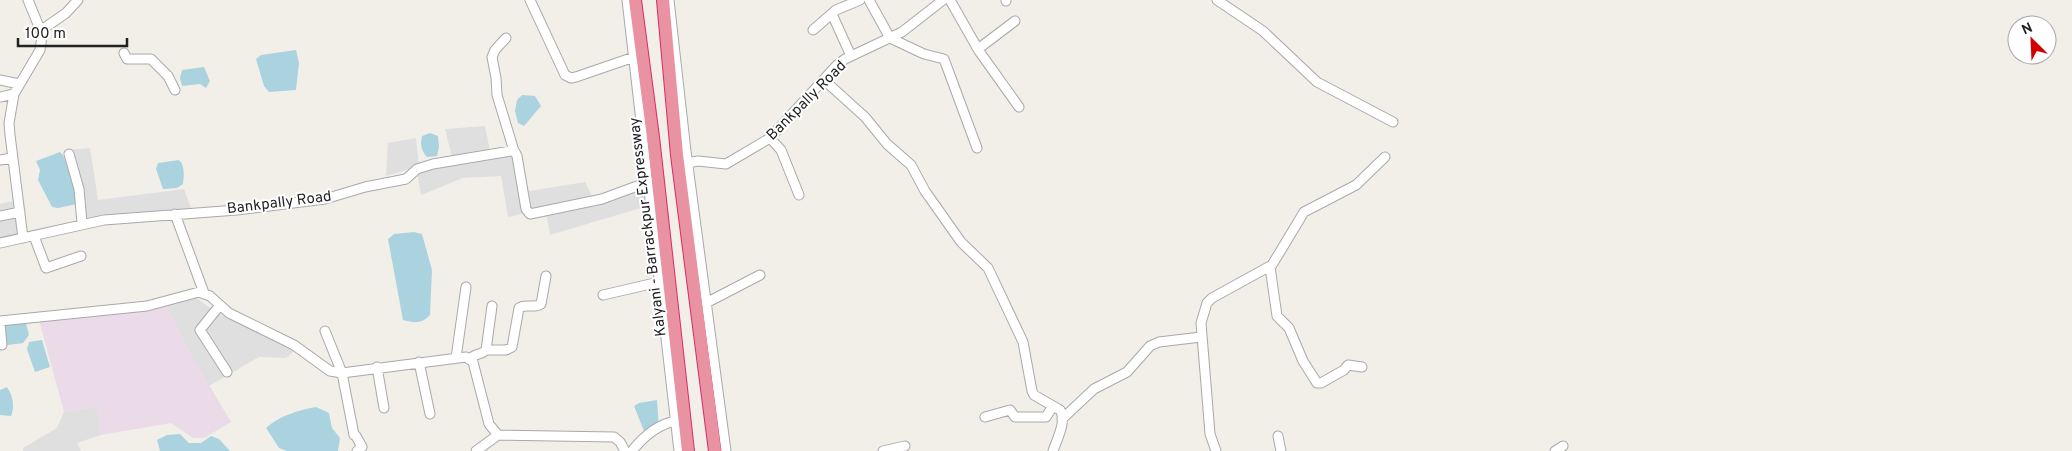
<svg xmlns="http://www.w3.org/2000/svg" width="2072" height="451" font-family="Overpass,sans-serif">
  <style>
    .residential { fill: #e0dfdf }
    .industrial { fill: #ebdbe8 }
    .water { fill: #aad3df }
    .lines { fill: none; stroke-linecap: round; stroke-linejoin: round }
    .minor-casing { stroke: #a9a9a9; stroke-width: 11 }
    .highway-casing { stroke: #dc2a67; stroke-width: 14 }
    .minor { stroke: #fff; stroke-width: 9 }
    .highway { stroke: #e892a2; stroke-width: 12 }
    .labels { text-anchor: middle; stroke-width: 4; stroke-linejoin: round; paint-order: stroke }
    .street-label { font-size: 15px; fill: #222; stroke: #fff }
  </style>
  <rect width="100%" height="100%" fill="#f2efe9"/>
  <path class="residential" d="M485,126L491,156L515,153L526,213L508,217L501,176L463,178L421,195L416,167L386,176L388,143L416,138L419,165L452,157L445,129Z
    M90,148L98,200L184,189L191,208L101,216L84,219L69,150Z
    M585,182L595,202L651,182L654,204L550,235L547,217L530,215L529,191Z
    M14,201L18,238L0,240V204Z
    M195,297L216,312L294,351L286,358L259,357L209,386L187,348L165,303Z
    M97,407L101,435L77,443L81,451H23V448L57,428L64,412Z"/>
  <path class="industrial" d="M165,303L187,348L231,422L204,438H193L171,423L101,435L97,407L64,412L39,320Z"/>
  <path class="water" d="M296,50L299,63L296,90L269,92L264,86L256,59L261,55Z
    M204,67L210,81L206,88L200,84L182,86L180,78L182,70Z
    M522,95L535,96L541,106L524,126L518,123L515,111L517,100Z
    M430,133L438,136L439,147L437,156L427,157C421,150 420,145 422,136Z
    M60,152L63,155L75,188L77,204L58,208L52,207L38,180L40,170L36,161Z
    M179,160C185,165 184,176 183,184L177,188L163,189L156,169L158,163Z
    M414,232L422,234L432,270L430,315C422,324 414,323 403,320L388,239L394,234Z
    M13,322L26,323L29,335L23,343L1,346L0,325Z
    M42,340L50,367L35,372L27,349L29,342Z
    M7,387C13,396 15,406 11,416L0,415V390Z
    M657,400L659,429L644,431L634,406L639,403Z
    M316,407L329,413L332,428L340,438L338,451H287L279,448L266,428C279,416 299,410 316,407Z
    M180,434L189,443H201L211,436L219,439L230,451H160L157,440L167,435Z"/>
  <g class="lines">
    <g class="minor-casing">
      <path id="minor" d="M28,0L42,34
        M530,0L565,75L571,78L576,77L634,57
        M627,0L679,451
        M669,0L686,151L726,451
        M869,0L890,38L924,54L944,59L977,148
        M950,0L979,51L1019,107
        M1006,0V1
        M1217,0L1263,31L1317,82L1393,122
        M832,14L851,56
        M813,30L836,10L860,0
        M506,38L495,50L492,57L496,78L497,95L514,151
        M978,49L1015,21
        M124,53L127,59H151L168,76L175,90
        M0,80L19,84
        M824,80L865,117L887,144L911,165L925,191L961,242L988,268L1023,342L1032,391L1034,395L1060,410C1067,421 1057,439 1053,451
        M0,97L14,94
        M770,138L781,150L799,195
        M69,154L79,189L82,223
        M0,160L11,158
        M688,163L698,161L726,164L770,138L837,65L845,59L902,32L943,0
        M175,214L204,293
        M0,216L20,212
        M34,236L46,268L81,256
        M23,238L10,135L9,123L14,94L40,50L43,29L66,13L78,0
        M0,243L104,220L237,210L325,199L365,187L406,179L417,169L433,164L511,151L515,152L517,156L526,209L530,214L602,199L648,182
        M1270,267L1277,316L1289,328L1303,361L1317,383H1321L1344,370L1348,365L1362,367
        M603,295L659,282
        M706,303L760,275
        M220,305L200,330L227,372
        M0,321L147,306L199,292L210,296L229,313L294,345L330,371L342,373L466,357L473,362L489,424L498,435L614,437L620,442L625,451
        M0,324L2,345
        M325,331L342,373L354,435L356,436L362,447L357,451
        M486,350H506L512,347L519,308C525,303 534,309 541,304L546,276
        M456,358L466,287
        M470,359C475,353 482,355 486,350L492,306
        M419,362L430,414
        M377,367L384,408
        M985,417L1010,410L1015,417H1046L1053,406
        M1062,419L1094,389L1127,372L1150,346L1159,342L1201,337
        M1278,436L1281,451
        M476,451L498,435
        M632,451C643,437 656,425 675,421
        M883,451L905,446
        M1216,451L1210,434L1201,323L1207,303L1212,298L1272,265L1304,212L1356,185L1385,157
        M1555,451L1563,446"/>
    </g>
    <g class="highway-casing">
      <path id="highway" d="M635,0L653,137L688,451
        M663,0L677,155L715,451"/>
    </g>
    <use href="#minor" class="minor"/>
    <use href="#highway" class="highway"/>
  </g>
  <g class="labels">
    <g class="street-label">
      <text transform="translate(806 100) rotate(-45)" y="5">Bankpally Road</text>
      <text transform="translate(279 202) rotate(-7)" y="5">Bankpally Road</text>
      <text transform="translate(647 227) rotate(-97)" y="5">Kalyani - Barrackpur Expressway</text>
    </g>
  </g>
  <g transform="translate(2032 40) rotate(336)"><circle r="24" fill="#ffffff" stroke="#a7a7a7"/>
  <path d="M0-4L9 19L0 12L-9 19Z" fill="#d40000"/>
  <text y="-8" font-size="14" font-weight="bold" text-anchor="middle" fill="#222222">N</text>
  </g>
  <path d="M18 38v8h109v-8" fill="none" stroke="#222222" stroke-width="2.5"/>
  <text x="25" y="38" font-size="15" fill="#222222" stroke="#ffffff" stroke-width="4" paint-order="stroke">100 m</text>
</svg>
